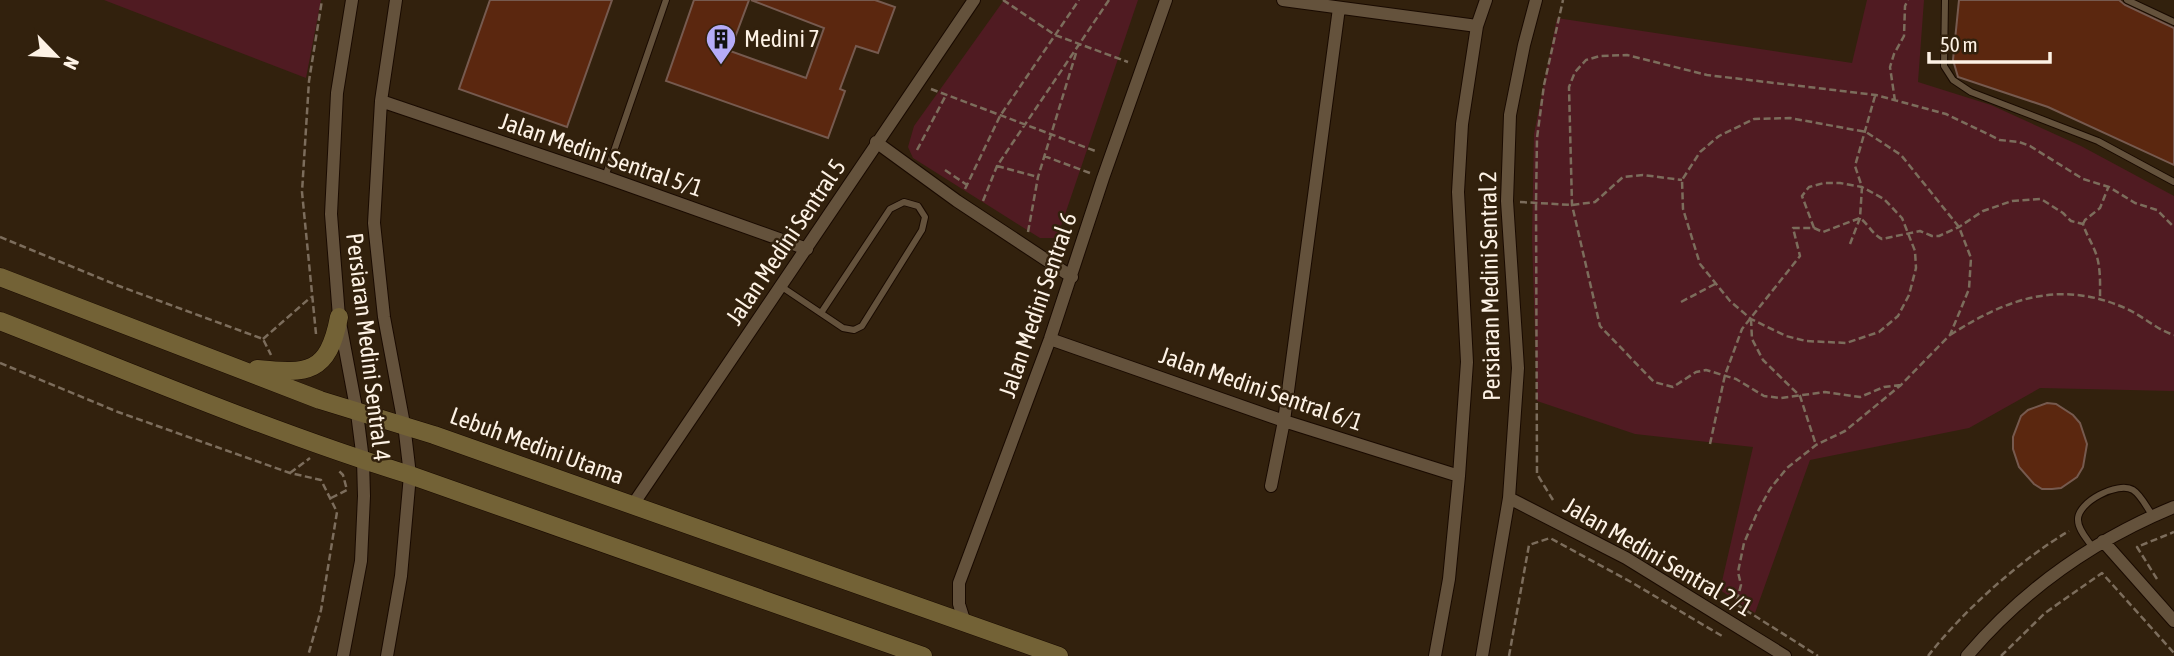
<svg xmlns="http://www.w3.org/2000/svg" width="2174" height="656" font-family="'Asap Condensed',sans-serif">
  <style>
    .green { fill: #501b22 }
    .building { fill: #5b270f; stroke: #765a4f; stroke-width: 2 }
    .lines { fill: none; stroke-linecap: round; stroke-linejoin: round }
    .service-casing { stroke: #190a00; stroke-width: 8 }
    .minor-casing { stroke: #190a00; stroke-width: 14 }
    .secondary-casing { stroke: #190a00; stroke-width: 19 }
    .path { stroke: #7c6d5c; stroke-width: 2.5; stroke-dasharray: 7 3.5; stroke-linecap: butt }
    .service { stroke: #64523c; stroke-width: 6 }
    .minor { stroke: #64523c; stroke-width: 12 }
    .secondary { stroke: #736236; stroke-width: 18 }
    .labels { text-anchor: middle; stroke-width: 5; stroke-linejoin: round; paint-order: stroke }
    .poi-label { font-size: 24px; fill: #fdf2e5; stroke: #32210d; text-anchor: start }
    .street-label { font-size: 24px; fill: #fdf2e5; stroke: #32210d }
  </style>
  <rect width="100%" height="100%" fill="#32210d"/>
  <path class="green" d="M104,0H321L306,78Z
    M1004,0H1138L1057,238H1040L913,158L908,147L914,126Z
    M1867,0H1924L1918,82L1991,105L2081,146L2174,196V391L2040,388L1969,428L1810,460L1755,613L1720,590L1753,447L1635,434L1537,401L1532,237L1534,134L1557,18L1852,63Z"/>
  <path class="building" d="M490,0H612L567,127L459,89Z
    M694,0H749L730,51L806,78L824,28L751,0H875L895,7L878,53L856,46L840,89L845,91L828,138L666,81Z
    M1959,0H2119L2125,5L2174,28V165L2048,107L1958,77L1953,60Z
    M2047,403L2056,404L2073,415L2080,423L2087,444L2083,467L2077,477L2061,488L2052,489H2042L2034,484L2019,467L2013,449V437L2021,416L2028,410Z"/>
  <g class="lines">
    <g class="service-casing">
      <path id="service" d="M1945,0L1944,66L1953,80L1971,92L2098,141L2174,182
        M2127,0L2174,22
        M605,177L666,0
        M782,287L843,328L854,330L862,326L922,230L925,217L918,206L904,202L890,209L821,313
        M2093,548C2088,540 2078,530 2078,520C2077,502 2118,481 2133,490C2141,495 2147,508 2153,516"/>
    </g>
    <g class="minor-casing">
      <path id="minor" d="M1283,0L1477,26
        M381,101L605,177L807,249
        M876,142L957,201L1072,277
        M1050,339L1284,421L1459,476
        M1271,486L1284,421L1339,8
        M1509,498L1626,558L1785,656
        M632,506L974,0
        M2103,541L2174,621
        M965,623L959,604V583L1050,339L1103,178L1166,0
        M343,656L361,561L364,496L363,460L357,413L339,317L331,214L337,93L352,0
        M387,656L401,576L410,475L404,424L384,317L374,223L381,101L396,0
        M1435,656L1449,579L1459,476L1467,362L1458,192L1462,124L1477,26L1486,0
        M1482,656L1509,498L1518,368L1507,201L1510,115L1524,45L1536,0
        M1967,656C2023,590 2094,540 2174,507"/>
    </g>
    <g class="secondary-casing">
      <path id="secondary" d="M0,277L320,400L434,435L1059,656
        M0,321C136,374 271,432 410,475L923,656
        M257,369C308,374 328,374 339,317"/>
    </g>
    <path class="path" d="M1003,0L1055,35L1128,62
      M931,89L1098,152
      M1895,101L1890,67L1894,54L1904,36L1905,6L1908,0
      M917,150L946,95
      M1044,156L1090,173
      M997,166L1038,177
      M945,170L967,185
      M965,189L1000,116L1079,0
      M983,201L997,166L1109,0
      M1520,202L1572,205L1595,202L1623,177L1643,175L1682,180
      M2083,224L2085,220L2100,208L2108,188
      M1814,228L1802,196L1809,187L1824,183H1840L1862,187L1884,199L1902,218L1915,251L1916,268L1909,295L1898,316L1879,332L1846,343L1806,341L1786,336L1751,319L1730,301L1700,264L1683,209L1682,180L1700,152L1719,136L1754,119L1790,118L1866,132L1901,155L1959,227L1971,258L1969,289L1950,335L1901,385L1845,431L1816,445L1787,468L1770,489L1757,513L1744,543L1738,572L1741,585L1736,604L1818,656
      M1028,232L1038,177L1077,50
      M0,237L119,286L263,339L271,355
      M1850,244L1860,218L1862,187L1855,166L1875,96
      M1681,302L1715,284
      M1751,319L1752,339L1763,360L1800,396L1816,445
      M316,334L302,192L309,81L322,0
      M1950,335C2008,298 2061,279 2127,309C2143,316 2157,330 2174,335
      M263,339L311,297
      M0,363L118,412L290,473L321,480L337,512L321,610L308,656
      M1901,385L1884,387L1860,397L1825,392L1781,398L1764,396L1736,379L1706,370L1696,372L1673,387L1654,382L1600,326L1572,205L1569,87L1575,72L1586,60L1600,56L1627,55L1707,75L1876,95L1946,114L2000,140L2019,142L2030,146L2083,179L2109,187L2135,203L2157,210L2174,227
      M1710,444L1725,375L1742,329L1800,256L1793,228H1814L1823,232L1860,218C1868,224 1873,235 1882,239L1920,231L1932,236H1939L1959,227L1983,211L2012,201L2041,199L2063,213L2071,221L2083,224C2086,234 2091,241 2095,251C2101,266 2100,283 2100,298
      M290,473L310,458
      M331,498L347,490L343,475L337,469
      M1553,500L1537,474L1536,203L1537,138L1544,85L1563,0
      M2157,579L2137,547L2174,532
      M1509,656L1529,545L1550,538L1631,582L1722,636
      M1928,656C1963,611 2020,560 2069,531
      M2001,656L2045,613L2102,573L2174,653"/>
    <use href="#service" class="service"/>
    <use href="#minor" class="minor"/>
    <use href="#secondary" class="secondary"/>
  </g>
  <defs>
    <g id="building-pin" transform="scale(1.575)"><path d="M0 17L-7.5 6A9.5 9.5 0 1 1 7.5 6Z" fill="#b5acf8" stroke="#32210d"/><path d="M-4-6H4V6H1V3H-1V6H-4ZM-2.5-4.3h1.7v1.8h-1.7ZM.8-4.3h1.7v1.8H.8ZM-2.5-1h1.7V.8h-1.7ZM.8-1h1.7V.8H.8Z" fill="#111"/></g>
  </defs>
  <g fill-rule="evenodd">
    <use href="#building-pin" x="721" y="39"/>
  </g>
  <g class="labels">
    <g class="poi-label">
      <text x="744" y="47">Medini 7</text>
    </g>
    <g class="street-label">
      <text transform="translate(601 155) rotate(19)" y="8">Jalan Medini Sentral 5/1</text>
      <text transform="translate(786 242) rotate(-56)" y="8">Jalan Medini Sentral 5</text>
      <text transform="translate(1490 286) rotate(-91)" y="8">Persiaran Medini Sentral 2</text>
      <text transform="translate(1038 305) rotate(-71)" y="8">Jalan Medini Sentral 6</text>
      <text transform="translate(368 347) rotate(83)" y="8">Persiaran Medini Sentral 4</text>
      <text transform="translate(1261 389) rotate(19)" y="8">Jalan Medini Sentral 6/1</text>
      <text transform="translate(537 446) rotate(20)" y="8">Lebuh Medini Utama</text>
      <text transform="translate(1658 557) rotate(30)" y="8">Jalan Medini Sentral 2/1</text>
    </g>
  </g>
  <g transform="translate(56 56) rotate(115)" stroke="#32210d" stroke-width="5" paint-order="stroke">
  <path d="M0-5L12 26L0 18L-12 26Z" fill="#fdf2e5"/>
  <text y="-10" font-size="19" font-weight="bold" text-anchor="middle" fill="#fdf2e5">N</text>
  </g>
  <path d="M1929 52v10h121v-10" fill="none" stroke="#fdf2e5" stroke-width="3.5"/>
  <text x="1940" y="52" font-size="21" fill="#fdf2e5" stroke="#32210d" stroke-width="5" paint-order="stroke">50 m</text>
</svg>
